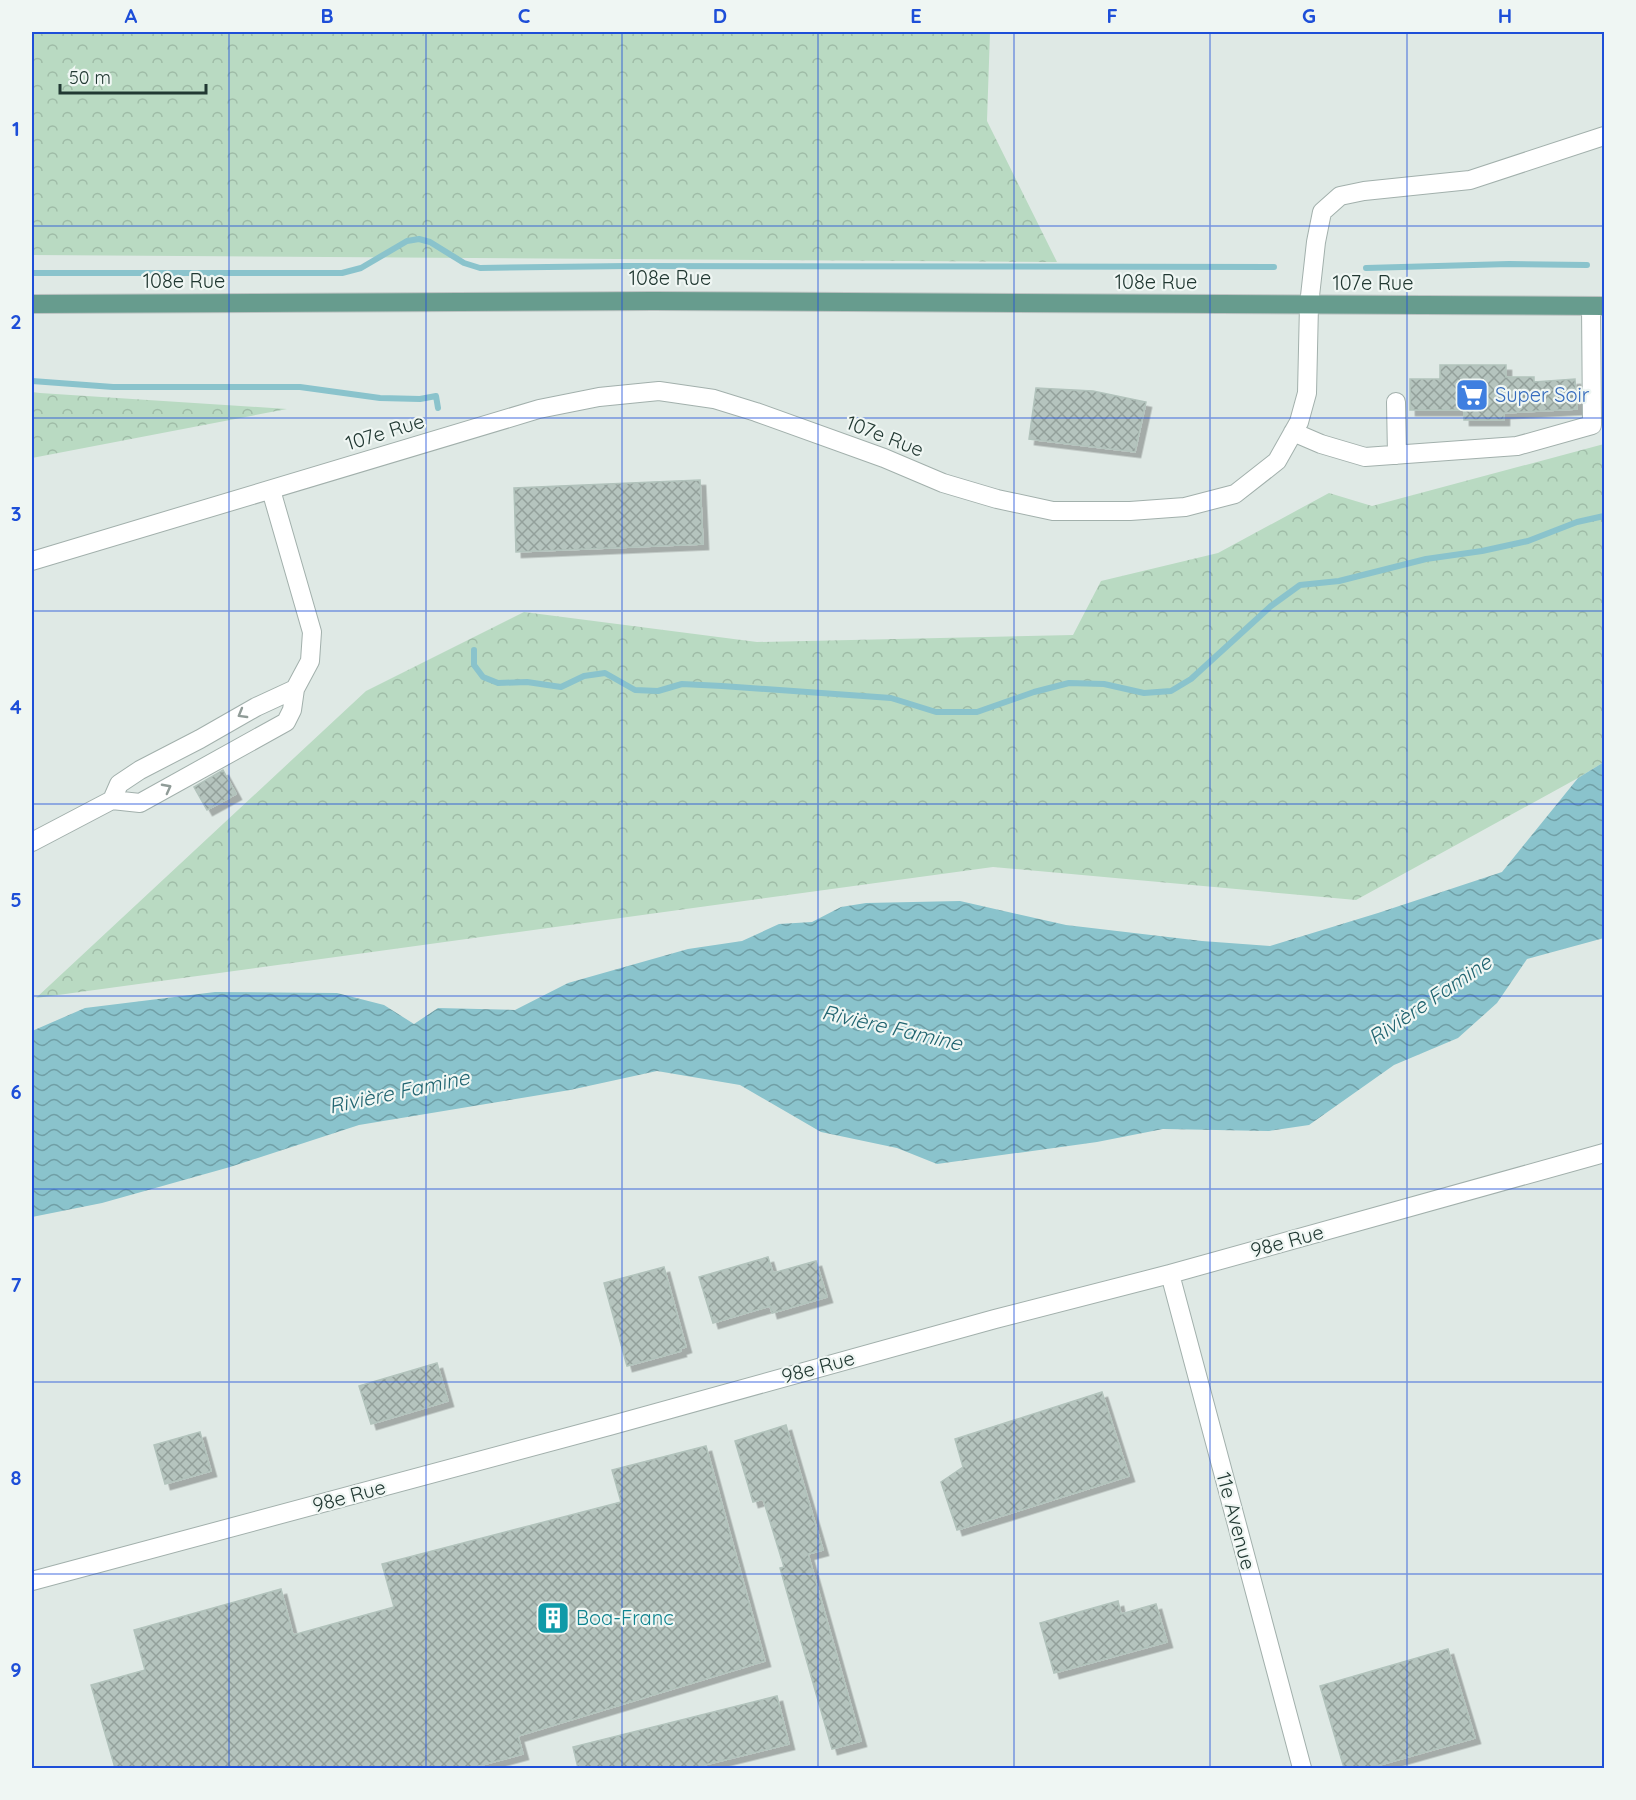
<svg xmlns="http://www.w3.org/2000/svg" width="1636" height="1800" font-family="Quicksand,sans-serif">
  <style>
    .forest { fill: url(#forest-crowns) }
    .water { fill: url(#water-waves) }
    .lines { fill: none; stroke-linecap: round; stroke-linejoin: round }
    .stream { stroke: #8ac3cc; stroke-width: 6 }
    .building { fill: url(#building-cross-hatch); stroke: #b2c3bc; stroke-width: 1.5; filter: url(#shadow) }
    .minor-casing { stroke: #a2b0ac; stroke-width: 20 }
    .major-casing { stroke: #bcc3c2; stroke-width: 20 }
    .minor { stroke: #fff; stroke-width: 18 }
    .major { stroke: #679c8e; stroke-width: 18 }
    .oneway { stroke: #909c98 }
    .grid { fill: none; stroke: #1d4ed8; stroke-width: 1.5; stroke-opacity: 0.55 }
    .labels { text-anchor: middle; stroke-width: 4.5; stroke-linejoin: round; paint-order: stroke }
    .street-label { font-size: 20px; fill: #213832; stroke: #eff6f3 }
    .shop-label { font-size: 20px; fill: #366cbe; stroke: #eff6f3; text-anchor: start }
    .culture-label { font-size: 20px; fill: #0d838f; stroke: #eff6f3; text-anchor: start }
    .water-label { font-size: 21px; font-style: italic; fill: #206470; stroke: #eff6f3 }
    .neatline { fill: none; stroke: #1d4ed8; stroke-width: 2 }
    .grid-label { font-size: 20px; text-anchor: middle; font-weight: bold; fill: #1d4ed8 }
  </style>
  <defs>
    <pattern id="forest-crowns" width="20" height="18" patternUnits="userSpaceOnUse" patternTransform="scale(1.5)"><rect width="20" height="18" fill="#b9dac2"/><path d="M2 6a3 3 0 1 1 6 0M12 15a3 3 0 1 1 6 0" fill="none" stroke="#9fbca7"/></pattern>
    <pattern id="water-waves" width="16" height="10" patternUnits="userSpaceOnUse" patternTransform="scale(1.5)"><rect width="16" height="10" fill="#8ac3cc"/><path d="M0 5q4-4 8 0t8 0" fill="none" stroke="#709fa6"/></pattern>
    <pattern id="building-cross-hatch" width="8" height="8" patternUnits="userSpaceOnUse" patternTransform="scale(1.5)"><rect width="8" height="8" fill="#b5c4be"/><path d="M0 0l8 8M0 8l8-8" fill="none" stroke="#93a09b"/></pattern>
    <filter id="shadow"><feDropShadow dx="5.5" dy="5.5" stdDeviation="0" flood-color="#0004"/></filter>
  </defs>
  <rect width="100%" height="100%" fill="#dfe9e5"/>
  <path class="forest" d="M32,32H990L987,121L1057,262L32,255Z
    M32,392L40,393L287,409L32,458Z
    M1604,444V762L1578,778L1356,900L993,867L36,998L366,691L524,612L757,642L1073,635L1101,581L1218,553L1329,493L1372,506Z"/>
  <path class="water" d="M1604,762V938L1527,959L1497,1003L1458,1038L1394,1065L1309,1125L1269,1131L1163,1129L1097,1142L937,1164L897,1148L821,1132L740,1085L657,1071L570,1090L359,1125L230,1167L102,1203L32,1217V1031L85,1008L215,992L337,993L384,1005L414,1024L438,1008L515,1010L568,983L688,949L742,941L779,924L812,922L841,907L866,903L960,901L1066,925L1202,941L1270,946L1378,913L1502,872L1578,778Z"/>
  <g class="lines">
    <path class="stream" d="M1366,268L1509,264L1587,265
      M32,273H342L361,268L407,241L419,239L430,242L464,263L480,268L627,266L1274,267
      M32,381L113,387H300L380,398L420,399L436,396L438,408
      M474,650V665L483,677L498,683L527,682L561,687L584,676L605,673L635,690L658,691L682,684L722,686L891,698L936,712H977L1034,692L1069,683L1104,684L1144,693L1171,691L1191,679L1271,606L1300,585L1339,581L1426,559L1482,551L1528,541L1577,522L1604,516"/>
  </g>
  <path class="building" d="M1440,365H1506V377H1534V382L1575,379L1577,409L1504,413V420H1464V410H1410V379H1440Z
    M1036,388L1093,391L1146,402L1135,452L1029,439Z
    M700,480L703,544L516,552L514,488Z
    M223,770L236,794L207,810L194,787Z
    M768,1257L773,1273L816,1261L827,1297L772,1313L770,1306L713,1323L699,1277Z
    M664,1267L686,1347L680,1349L681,1351L627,1366L604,1283Z
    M437,1363L448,1401L371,1424L359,1386Z
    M1102,1392L1129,1476L957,1530L941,1482L963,1467L955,1439Z
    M786,1425L823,1550L808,1554L861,1741L832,1749L780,1568L784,1567L763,1499L753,1502L735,1441Z
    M200,1432L211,1471L165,1484L154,1445Z
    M706,1446L765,1661L518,1736L523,1754L471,1768H115L91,1685L145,1670L134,1630L281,1589L293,1635L394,1607L382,1564L621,1502L612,1470Z
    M1118,1601L1121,1614L1156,1604L1167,1642L1054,1673L1040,1623Z
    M1448,1649L1475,1738L1369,1768H1344L1320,1686Z
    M777,1696L789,1744L692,1768H578L573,1747Z"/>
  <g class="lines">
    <g class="minor-casing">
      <path id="minor" d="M1396,402L1397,455
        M1293,432L1321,444L1365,457L1517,446L1592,425L1591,306
        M32,561L539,409L599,397L659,391L714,399L756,412L884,458L943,483L997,499L1053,511H1130L1185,507L1235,494L1277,461L1299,422L1307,393L1309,305L1316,242L1322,212L1340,196L1364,191L1470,180L1604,136
        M112,800L119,784L140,770L200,739L256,707L295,689
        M32,842L112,800L140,803L286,722L292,710L295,689L310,661L312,632L271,490
        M1170,1274L1302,1768
        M32,1581L609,1426L995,1319L1170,1274L1604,1153"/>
    </g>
    <g class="major-casing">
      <path id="major" d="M32,304L653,301L1604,306"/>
    </g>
    <use href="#minor" class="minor"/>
    <use href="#major" class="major"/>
  </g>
  <defs><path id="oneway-chevron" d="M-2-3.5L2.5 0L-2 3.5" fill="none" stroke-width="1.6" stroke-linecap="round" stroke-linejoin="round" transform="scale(1.5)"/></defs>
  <g class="oneway">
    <use href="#oneway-chevron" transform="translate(242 714) rotate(150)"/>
    <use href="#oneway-chevron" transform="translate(167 788) rotate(-28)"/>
  </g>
  <path class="grid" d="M229,32V1768M426,32V1768M622,32V1768M818,32V1768M1014,32V1768M1210,32V1768M1407,32V1768M32,226H1604M32,418H1604M32,611H1604M32,804H1604M32,996H1604M32,1189H1604M32,1382H1604M32,1574H1604"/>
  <defs>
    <g id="supermarket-square" transform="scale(1.725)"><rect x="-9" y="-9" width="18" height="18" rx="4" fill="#3f7fe0" stroke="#eff6f3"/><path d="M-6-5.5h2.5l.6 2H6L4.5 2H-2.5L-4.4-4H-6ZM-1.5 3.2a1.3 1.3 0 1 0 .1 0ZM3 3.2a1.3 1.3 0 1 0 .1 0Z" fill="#fff"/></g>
    <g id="building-square" transform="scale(1.725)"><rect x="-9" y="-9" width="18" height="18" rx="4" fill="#0f9aa8" stroke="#eff6f3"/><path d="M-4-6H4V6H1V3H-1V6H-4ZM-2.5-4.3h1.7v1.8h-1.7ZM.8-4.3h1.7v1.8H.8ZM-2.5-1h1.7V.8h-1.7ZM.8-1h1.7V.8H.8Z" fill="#fff"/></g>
  </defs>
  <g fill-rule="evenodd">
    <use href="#supermarket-square" x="1472" y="395"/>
    <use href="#building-square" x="553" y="1618"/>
  </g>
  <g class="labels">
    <g class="street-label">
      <text x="670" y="285">108e Rue</text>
      <text x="184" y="288">108e Rue</text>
      <text x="1156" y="289">108e Rue</text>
      <text x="1373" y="290">107e Rue</text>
      <text transform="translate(385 432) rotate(-17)" y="7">107e Rue</text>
      <text transform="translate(885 436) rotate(21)" y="7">107e Rue</text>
      <text transform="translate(1287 1241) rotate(-15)" y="7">98e Rue</text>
      <text transform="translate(818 1367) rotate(-15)" y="7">98e Rue</text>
      <text transform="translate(349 1496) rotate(-15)" y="7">98e Rue</text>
      <text transform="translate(1236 1521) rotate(75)" y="7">11e Avenue</text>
    </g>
    <g class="shop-label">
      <text x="1495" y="402">Super Soir</text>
    </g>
    <g class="culture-label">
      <text x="576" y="1625">Boa-Franc</text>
    </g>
    <g class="water-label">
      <text transform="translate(1430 1000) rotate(-34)" y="7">Rivière Famine</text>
      <text transform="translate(892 1028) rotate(13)" y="7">Rivière Famine</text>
      <text transform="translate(399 1092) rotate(-12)" y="7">Rivière Famine</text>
    </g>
  </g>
  <rect width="1636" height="1800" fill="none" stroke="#eff6f3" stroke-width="66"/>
  <path d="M60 84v9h146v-9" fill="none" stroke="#213832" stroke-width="3"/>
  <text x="69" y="84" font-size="18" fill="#213832" stroke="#eff6f3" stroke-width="4.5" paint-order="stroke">50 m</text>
  <rect x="33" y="33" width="1570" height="1734" class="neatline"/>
  <g class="grid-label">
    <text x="131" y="23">A</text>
    <text x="327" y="23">B</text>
    <text x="524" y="23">C</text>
    <text x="720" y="23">D</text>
    <text x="916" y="23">E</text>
    <text x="1112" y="23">F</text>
    <text x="1309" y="23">G</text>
    <text x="1505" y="23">H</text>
    <text x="16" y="136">1</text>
    <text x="16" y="329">2</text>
    <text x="16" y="521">3</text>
    <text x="16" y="714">4</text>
    <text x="16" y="907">5</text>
    <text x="16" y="1099">6</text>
    <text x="16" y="1292">7</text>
    <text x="16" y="1485">8</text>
    <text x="16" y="1677">9</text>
  </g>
</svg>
